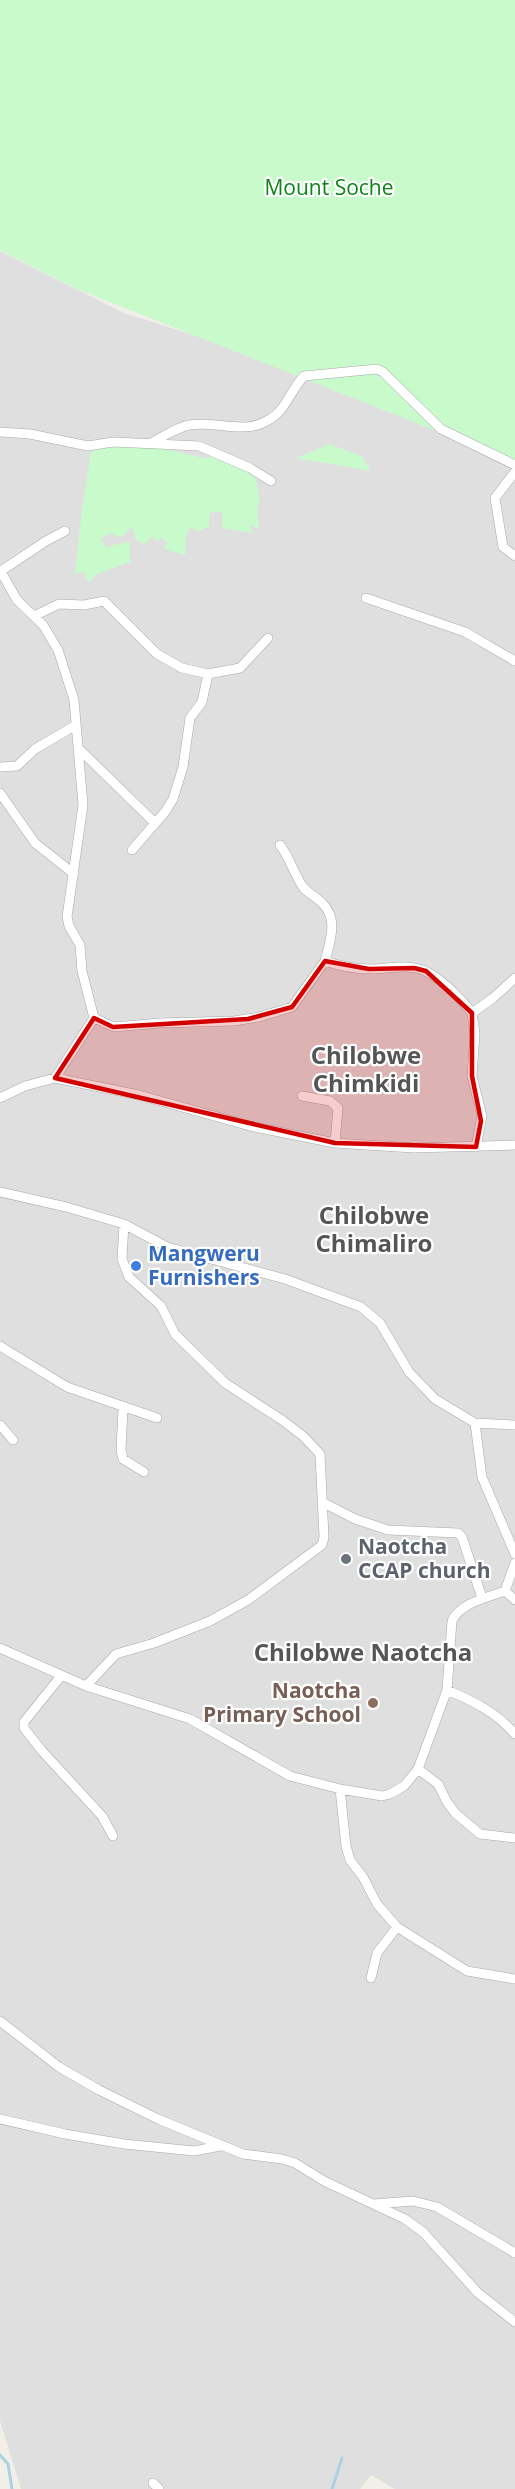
<svg xmlns="http://www.w3.org/2000/svg" width="515" height="2489" font-family="'Open Sans',sans-serif">
  <style>
    .residential { fill: #e0dfdf }
    .park { fill: #c8facc }
    .lines { fill: none; stroke-linecap: round; stroke-linejoin: round }
    .stream { stroke: #aad3df; stroke-width: 3 }
    .minor-casing { stroke: #a9a9a9; stroke-width: 10 }
    .minor { stroke: #fff; stroke-width: 9 }
    .marked { fill: #d40000; fill-opacity: 0.2; stroke: #d40000; stroke-width: 4.5; stroke-linejoin: round }
    .shop-dot { fill: #3f7fe0; stroke: #fff; stroke-width: 2 }
    .worship-dot { fill: #6b7280; stroke: #fff; stroke-width: 2 }
    .education-dot { fill: #8d6e63; stroke: #fff; stroke-width: 2 }
    .labels { text-anchor: middle; stroke-width: 4.5; stroke-linejoin: round; paint-order: stroke }
    .park-label { font-size: 21px; fill: #0c8416; stroke: #fff }
    .shop-label { font-size: 21px; font-weight: bold; fill: #366cbe; stroke: #fff; text-anchor: start }
    .worship-label { font-size: 21px; font-weight: bold; fill: #5b616d; stroke: #fff; text-anchor: start }
    .education-label { font-size: 21px; font-weight: bold; fill: #785e54; stroke: #fff; text-anchor: end }
    .quarter-label { font-size: 24px; font-weight: bold; fill: #555; stroke: #fff }
  </style>
  <rect width="100%" height="100%" fill="#f2efe9"/>
  <path class="residential" d="M0,251L124,313L400,401L515,461V2489H395L371,2475L360,2489H21L0,2421Z"/>
  <path class="park" d="M0,0H515V462L77,289L0,250Z
    M112,438L168,449L202,458L217,456L240,465L255,476L260,500L257,510L259,529L249,524L253,533L222,528V511L210,513L209,526L199,531L191,528L186,535L185,555L164,549L167,542L161,537L157,542L152,536L145,544L136,540L132,526L122,537L111,534L101,538L106,548L113,545L130,542V562L97,574L88,583L84,572L75,574L82,509L93,440Z
    M330,444L363,457L370,471L296,458Z"/>
  <g class="lines">
    <path class="stream" d="M0,2455L8,2464L12,2489
      M332,2489L342,2458"/>
    <g class="minor-casing">
      <path id="minor" d="M0,432L30,434L88,446L113,442L199,446L250,468L271,481
        M151,443C163,437 175,428 189,425C216,420 245,436 270,419C287,409 291,389 304,376L377,369L383,372L441,429L515,465
        M515,472L495,498L503,547L515,556
        M0,570L17,600L43,625L58,650L74,700L83,805L67,917L69,926L80,945L82,971L94,1018L114,1027L160,1023L234,1021L259,1017L292,1007L325,961
        M1,571L46,541L65,531
        M366,598L465,632L515,661
        M34,616L59,604L84,605L104,601L157,654L182,668L208,674L240,668L268,638
        M78,748L155,823
        M0,767L17,766L35,749L76,725
        M0,793L35,843L74,874
        M280,845C290,858 294,874 303,887C308,893 316,897 322,903C339,919 330,941 325,961C339,966 355,969 371,969C388,969 411,963 427,972C444,981 460,998 472,1013
        M132,850L165,812L173,799L183,767L190,718L202,702L208,674
        M472,1013L475,1033L472,1076L482,1116L476,1147
        M472,1013L493,998L515,978
        M55,1078L94,1018
        M302,1096L330,1101L338,1108L335,1143
        M0,1098L25,1086L55,1078L139,1095L250,1126L335,1143L414,1148L515,1145
        M0,1192L66,1207L124,1224L167,1247L285,1279L361,1307L380,1323L409,1372L435,1399L475,1423L515,1425
        M0,1346L67,1387L157,1418
        M123,1408L121,1450L123,1459L144,1472
        M475,1423L482,1477L515,1554
        M0,1425L13,1440
        M324,1503L355,1519L388,1530L458,1533L462,1537L482,1598
        M505,1591L515,1600
        M0,1648L86,1686L190,1719L290,1776L340,1789L382,1796L390,1794L404,1786L418,1769L447,1690L452,1621C460,1603 488,1597 505,1591L515,1563
        M61,1676L24,1722V1728L42,1751L102,1816L113,1836
        M86,1686L116,1654L154,1643L210,1621L248,1600L322,1545L324,1537L320,1454L303,1436L282,1420L225,1383L175,1334L161,1306L129,1277L122,1259L124,1224
        M447,1690C473,1701 496,1712 515,1734
        M418,1769L438,1784L447,1802L455,1813L480,1834L515,1838
        M340,1789L346,1846L350,1860L363,1877L377,1904L397,1927L467,1971L515,1979
        M371,1978L377,1953L397,1927
        M0,2021L59,2067L99,2090L158,2119L243,2154L282,2159L295,2163L324,2181L405,2219L423,2232L478,2293L515,2322
        M0,2119L65,2134L124,2144L194,2151L220,2146
        M374,2204L413,2201L437,2207L515,2253
        M153,2483L159,2489"/>
    </g>
    <use href="#minor" class="minor"/>
  </g>
  <path class="marked" d="M325,961L369,969L414,968L426,971L472,1013V1076L481,1121L476,1147L335,1143L55,1078L94,1018L113,1027L248,1019L292,1007Z"/>
  <circle class="shop-dot" cx="136" cy="1266" r="6"/>
  <circle class="worship-dot" cx="346" cy="1559" r="6"/>
  <circle class="education-dot" cx="373" cy="1703" r="6"/>
  <g class="labels">
    <g class="park-label">
      <text x="329" y="195">Mount Soche</text>
    </g>
    <g class="shop-label">
      <text x="148" y="1261">Mangweru<tspan x="148" dy="24">Furnishers</tspan></text>
    </g>
    <g class="worship-label">
      <text x="358" y="1554">Naotcha<tspan x="358" dy="24">CCAP church</tspan></text>
    </g>
    <g class="education-label">
      <text x="361" y="1698">Naotcha<tspan x="361" dy="24">Primary School</tspan></text>
    </g>
    <g class="quarter-label">
      <text x="366" y="1064">Chilobwe<tspan x="366" dy="28">Chimkidi</tspan></text>
      <text x="374" y="1224">Chilobwe<tspan x="374" dy="28">Chimaliro</tspan></text>
      <text x="363" y="1661">Chilobwe Naotcha</text>
    </g>
  </g>
</svg>
